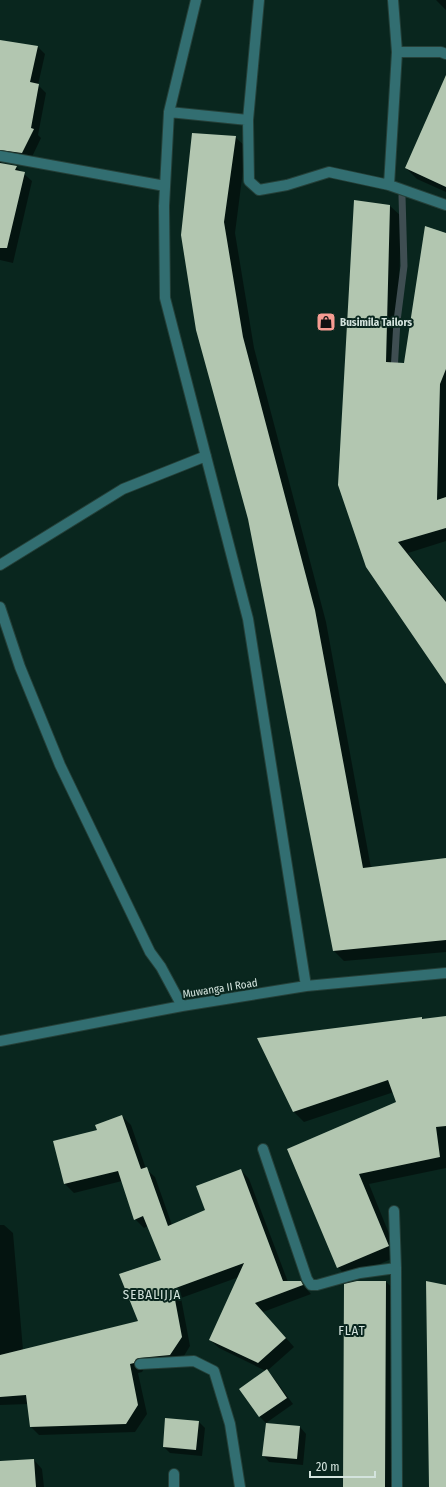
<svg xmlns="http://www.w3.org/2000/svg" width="446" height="1487" font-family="'Fira Sans Condensed',sans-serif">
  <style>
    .shadow { fill: #0007 }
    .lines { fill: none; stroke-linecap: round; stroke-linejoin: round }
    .stream { stroke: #3f4e52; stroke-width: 7 }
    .building { fill: #b2c6b0 }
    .minor-casing { stroke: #254039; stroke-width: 12 }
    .minor { stroke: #326e71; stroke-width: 10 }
    .labels { text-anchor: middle; stroke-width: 4; stroke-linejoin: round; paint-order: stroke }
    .poi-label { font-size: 11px; font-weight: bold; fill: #d3e3dd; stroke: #09261e; text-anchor: start }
    .street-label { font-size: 11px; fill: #d3e3dd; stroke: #09261e }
    .quarter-label { font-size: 13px; letter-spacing: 1px; fill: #d3e3dd; stroke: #09261e }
  </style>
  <rect width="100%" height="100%" fill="#09261e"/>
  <path class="shadow" d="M436,0H446V10Z
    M0,41L38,47L45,54L38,85L46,93L38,135L41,138L30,161L3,159L1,163L16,167L32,181L13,263L0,260Z
    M446,81V192L417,179L406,168Z
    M235,137L246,147L235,233L254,348L326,622L371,868L446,859V952L344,961L333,950L249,519L197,330Z
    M390,206L401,216L397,364H404L446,234V541L408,553L446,601V682L367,567Z
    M446,1017V1168L369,1184L398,1256L348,1278L338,1267L288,1149L398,1103L394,1092L304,1122L293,1111L422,1018L424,1020Z
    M122,1116L131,1125L146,1169L155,1177L172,1225L206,1211L241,1170L249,1179L288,1282H300L311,1294L263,1312L294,1347L267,1371L273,1377L293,1404L266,1423L260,1417L241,1389L266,1371L219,1348L210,1340L239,1277L181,1298L190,1346L179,1364L145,1367L142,1372L138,1373L147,1414L135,1432L39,1435L31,1427L28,1404L0,1405V1225H4L13,1233L23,1350L139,1321L163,1261L148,1226L144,1228L135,1219L122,1181L74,1193L65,1184L55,1142L98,1130Z
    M386,1282L397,1292L396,1487H344Z
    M199,1422L205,1428L202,1456L170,1453L164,1447Z
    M300,1427L306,1434L303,1465L269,1462L263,1455Z
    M34,1460L42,1469L44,1487H0V1462Z"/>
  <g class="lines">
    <path class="stream" d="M394,372L397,321L404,266L402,196"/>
  </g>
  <path class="building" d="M0,40L38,46L30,82L39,84L31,128L34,129L22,153L0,150Z
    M446,75V187L405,168Z
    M192,133L236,136L224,222L243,337L315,610L363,868L446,858V940L333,951L248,519L196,330L181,235Z
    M0,163L17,166L15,170L25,172L7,248H0Z
    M354,200L390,205L386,362L404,363L425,226L446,233V369L440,384L437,500L446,497V528L398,542L446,602V684L366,567L338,485Z
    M446,1016V1126L436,1127L440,1157L359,1174L389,1246L337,1268L287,1149L396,1102L388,1080L293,1112L257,1038L422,1017V1019Z
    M122,1115L141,1169L147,1167L168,1226L205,1210L196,1186L241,1169L283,1281H301L303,1285L255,1303L286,1338L258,1363L209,1340L244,1263L173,1289L182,1337L170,1355L139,1358L136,1359L134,1363L130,1364L138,1405L126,1424L30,1427L26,1395L0,1397V1355L138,1321L119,1274L161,1260L143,1216L134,1220L118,1171L64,1184L53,1141L97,1130L95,1125Z
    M357,1281H386L385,1487H343L344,1284Z
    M426,1281L446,1285V1487H429Z
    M267,1369L287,1398L259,1417L239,1389Z
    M165,1418L199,1421L196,1450L163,1447Z
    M266,1423L300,1426L297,1459L262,1456Z
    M34,1459L36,1487H0V1461Z"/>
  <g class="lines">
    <g class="minor-casing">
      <path id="minor" d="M196,0L169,112L164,206L165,298L248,619L306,986
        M393,0L397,52
        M446,54L441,52H397L389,185L446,205
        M169,112L248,120L249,181L259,190L287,185L329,172L389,185
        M248,120L259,0
        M0,156L165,186
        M0,565L123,489L206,456
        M0,607L20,667L60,765L150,952L161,967L182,1006
        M0,1041L182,1006L306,986L446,973
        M263,1149L307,1279L311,1285H317L360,1273L396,1268
        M394,1211L396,1268L397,1487
        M140,1364L194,1361L214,1371L230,1424L240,1487
        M174,1487V1474"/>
    </g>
    <use href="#minor" class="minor"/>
  </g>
  <defs>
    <g id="shop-square" transform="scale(1)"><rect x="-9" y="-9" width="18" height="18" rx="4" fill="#f59c92" stroke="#09261e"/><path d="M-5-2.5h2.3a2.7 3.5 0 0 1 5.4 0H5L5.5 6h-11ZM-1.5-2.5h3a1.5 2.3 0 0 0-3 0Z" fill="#111"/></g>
  </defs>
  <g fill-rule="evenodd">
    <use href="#shop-square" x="326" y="322"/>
  </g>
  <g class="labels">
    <g class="poi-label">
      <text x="340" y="326">Busimila Tailors</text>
    </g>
    <g class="street-label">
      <text transform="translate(220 988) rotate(-9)" y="4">Muwanga II Road</text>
    </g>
    <g class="quarter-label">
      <text x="152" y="1299">SEBALIJJA</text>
      <text x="352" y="1335">FLAT</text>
    </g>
  </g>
  <path d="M310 1471v6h65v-6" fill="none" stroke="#d3e3dd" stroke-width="2"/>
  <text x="316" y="1471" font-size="12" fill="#d3e3dd" stroke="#09261e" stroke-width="3" paint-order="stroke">20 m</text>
</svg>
